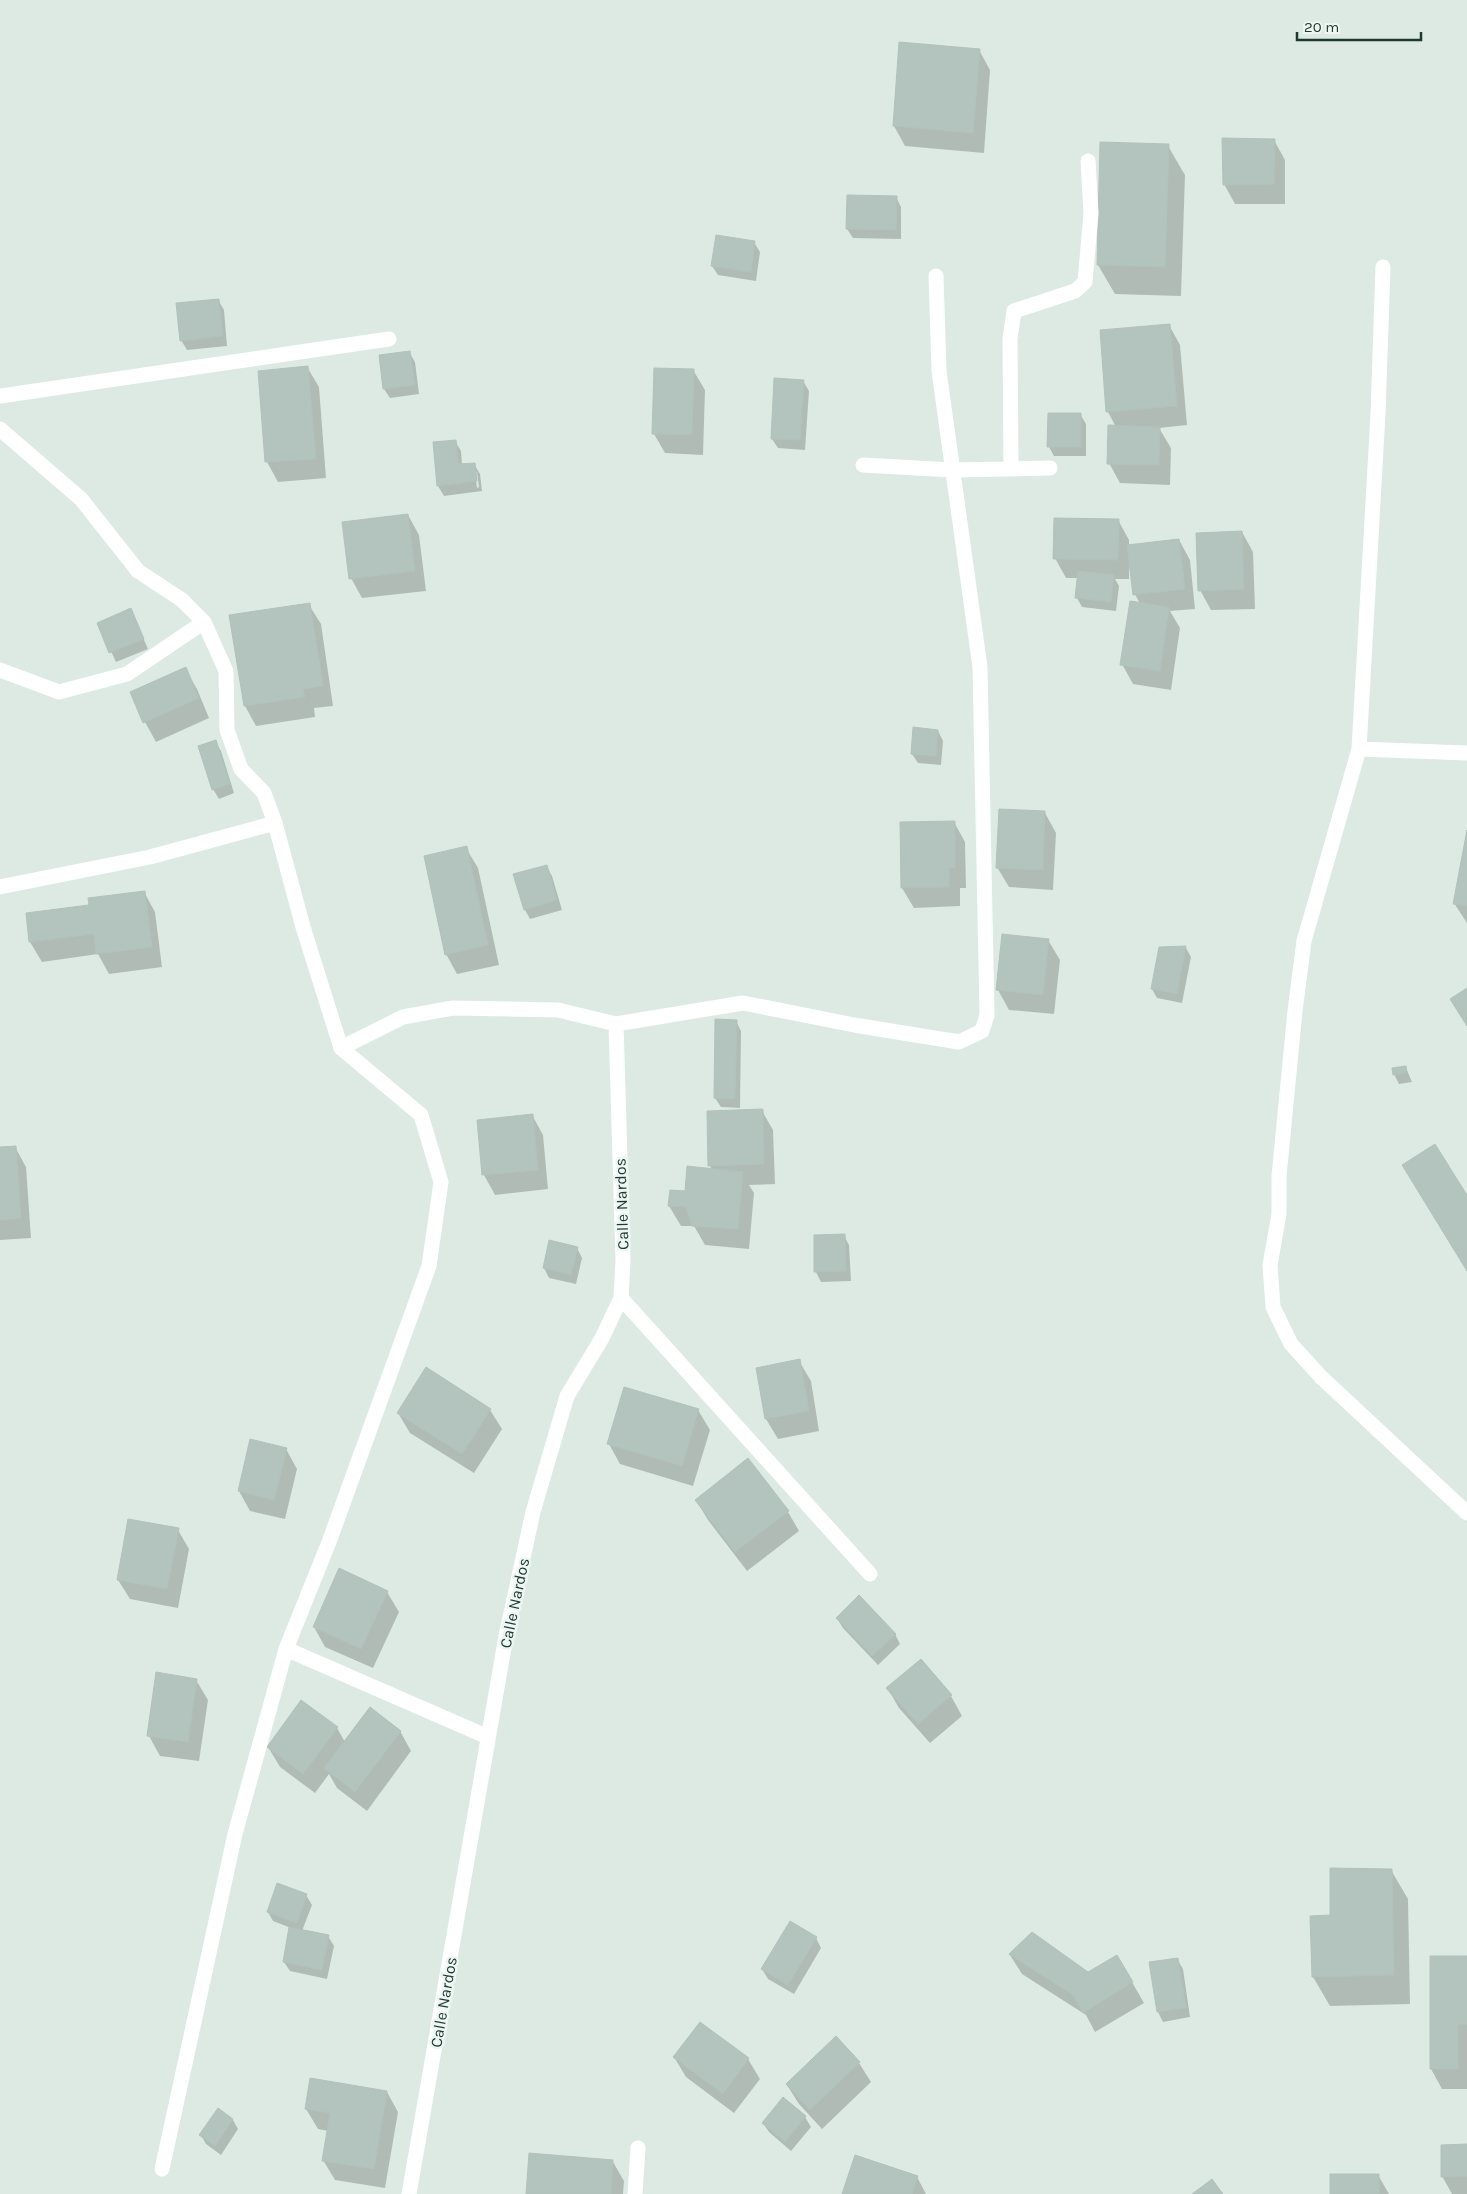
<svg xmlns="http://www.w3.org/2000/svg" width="1467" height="2194" font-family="Karla,sans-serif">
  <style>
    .shadow { fill: #0003; fill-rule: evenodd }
    .building { fill: #b2c4bd; stroke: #b0c3bb }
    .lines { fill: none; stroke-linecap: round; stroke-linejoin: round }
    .minor { stroke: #fff; stroke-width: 15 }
    .labels { text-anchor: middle; stroke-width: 5; stroke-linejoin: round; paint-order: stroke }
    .street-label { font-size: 16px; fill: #1f3932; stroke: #edf6f2 }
  </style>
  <rect width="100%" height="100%" fill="#ddeae4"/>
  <path class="shadow" d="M900,44L979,50L990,70L984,153L905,146L894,126Z
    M1274,140L1285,160V204H1235L1224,184Z
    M1168,146L1185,175L1181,296L1115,294L1098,265Z
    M896,197L901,207V239L853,238L847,229Z
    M754,242L760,252L756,281L718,275L712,266Z
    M218,300L224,310L227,346L187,350L181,340Z
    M1169,325L1180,345L1187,425L1159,428L1171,448L1170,485L1120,483L1109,463L1116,427L1108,412Z
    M409,352L415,362L419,394L390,398L384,389L380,356Z
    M307,367L319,387L326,478L278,482L267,462L259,372Z
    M693,370L705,390L703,455L665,453L654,434Z
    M803,381L809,391L805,450L778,448L772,439Z
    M1080,414L1086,424V456H1054L1049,447Z
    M455,441L461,451L462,465L474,464L480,474L482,491L444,496L438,486L434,444ZM475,472H477L479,487L477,488Z
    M408,515L419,535L426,591L362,598L351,578Z
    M1118,520L1129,540V546L1179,540L1190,560L1195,609L1170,611L1180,628L1171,690L1133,684L1122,664L1140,604L1135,594L1131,562H1129V579H1115L1119,586L1116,611L1082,607L1077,598L1079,578H1066L1055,558Z
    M1242,532L1253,552L1255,609L1211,610L1200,590Z
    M309,605L321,624L333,706L314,708L315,717L256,726L245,706L231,616Z
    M131,610L148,649L116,662L98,623Z
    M185,669L197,689L209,718L156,742L145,722Z
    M938,731L943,741L941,765L918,763L912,754Z
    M215,742L221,751L234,793L219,799L213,789Z
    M1045,813L1056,833L1053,890L1009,887L997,867Z
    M954,822L965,842L966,888H960V906L914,908L902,888Z
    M1467,836V923L1454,903Z
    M466,848L478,868L499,965L457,974L446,954Z
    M546,866L552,876L562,910L530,919L525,910Z
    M144,892L155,912L162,967L109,974L98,954L42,962L30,942L27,914L90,906Z
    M1048,940L1060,960L1054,1014L1009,1010L998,990Z
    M1160,948H1186L1191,957L1182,1003L1157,998L1152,989Z
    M736,1021L741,1031L740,1108L721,1107L715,1098Z
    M1406,1068L1412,1082L1399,1084L1394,1074Z
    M762,1111L773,1130L775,1184L749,1185L754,1193L749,1249L705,1245L694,1226H681L669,1206L712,1170L710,1166L708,1113Z
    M532,1115L543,1135L548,1189L495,1195L484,1175Z
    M15,1147L26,1167L31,1238L0,1240V1148Z
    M844,1236L849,1245L851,1281L821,1282L816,1272L815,1237Z
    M577,1248L582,1258L576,1284L549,1278L544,1268Z
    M799,1361L811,1381L819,1431L778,1439L766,1419L757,1369Z
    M490,1410L502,1429L474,1473L410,1433L398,1413Z
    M698,1410L710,1430L693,1486L620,1464L609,1444Z
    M286,1449L297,1469L285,1519L250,1511L239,1491Z
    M696,1500L788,1512L799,1531L747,1571L708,1520Z
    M178,1530L189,1549L178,1608L130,1599L118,1580Z
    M387,1592L399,1612L373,1668L325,1647L314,1627Z
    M837,1618L895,1634L900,1644L878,1665L843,1628Z
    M196,1680L208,1700L199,1761L160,1756L149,1736Z
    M888,1689L951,1696L962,1716L930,1743L899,1708Z
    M337,1728L345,1742L400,1731L411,1751L367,1811L337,1788L329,1774L315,1793L280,1767L268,1747Z
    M1391,1870L1408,1899L1410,2004L1330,2006L1313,1977L1331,1917Z
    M306,1895L312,1905L302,1931L328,1936L334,1946L327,1979L290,1971L284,1962L291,1928L273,1921L268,1912Z
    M816,1938L821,1948L794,1994L768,1979L762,1969Z
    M1010,1955L1088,1973L1117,1956L1144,2003L1095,2032L1086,2015L1022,1974Z
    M1467,1957V2089H1442L1431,2069Z
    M1177,1959L1183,1969L1190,2017L1163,2022L1158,2012L1151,1963Z
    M674,2057L748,2059L760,2079L734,2113L686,2077Z
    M859,2063L871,2082L822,2129L799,2104L787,2085Z
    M387,2092L398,2112L385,2188L335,2180L323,2160L328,2131L318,2129L306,2109Z
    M783,2099L805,2117L811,2127L791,2151L769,2132L763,2123Z
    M233,2120L238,2129L221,2155L206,2144L201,2135Z
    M1467,2146V2194H1452L1442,2176Z
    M613,2162L624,2181L623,2194H527Z
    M1378,2175L1389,2194H1331Z
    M917,2177L926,2194H843Z"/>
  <path class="building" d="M899,42L980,49L973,133L893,126Z
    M1222,138L1275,139L1274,184L1223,185Z
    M1100,142L1169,144L1165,267L1097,265Z
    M847,195L897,196L896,230L846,229Z
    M716,235L755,241L751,272L711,266Z
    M219,299L223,336L180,341L176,303Z
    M1170,324L1177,406L1106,412L1100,330Z
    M410,351L415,385L383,389L379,355Z
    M308,366L316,459L265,462L258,371Z
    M654,368L694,369L692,435L652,434Z
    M774,378L804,380L800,440L771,439Z
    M1048,413H1081V447H1047Z
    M1108,425L1160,427L1159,465L1107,464Z
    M456,440L458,464L475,463L477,481L437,486L433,442Z
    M408,514L415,571L349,579L342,522Z
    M1054,518L1119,519L1118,560L1053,559Z
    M1242,531L1244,589L1198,591L1196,533Z
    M1179,539L1185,589L1133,595L1127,545Z
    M1078,571L1114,575L1111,602L1075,598Z
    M1130,601L1169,607L1160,671L1120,665Z
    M310,603L323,686L303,689L305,697L244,706L229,615Z
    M131,608L144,639L109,653L97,623Z
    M186,667L199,698L143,723L130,692Z
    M913,727L938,730L936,756L911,754Z
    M216,740L230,784L212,790L198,746Z
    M999,809L1045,811L1043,870L996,868Z
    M955,821V868H949V887L901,888L900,822Z
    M1467,830V906L1453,904Z
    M467,846L488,945L445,955L424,856Z
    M547,865L557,900L524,910L513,874Z
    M145,891L152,947L96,954L94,934L29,942L26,913L89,905L88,898Z
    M1002,934L1049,939L1043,995L996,990Z
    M1186,946L1177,994L1151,989L1159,947Z
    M1467,988V1026L1450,999Z
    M715,1019L737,1020L735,1099L714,1098Z
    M1406,1066L1407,1073L1393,1075L1392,1068Z
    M763,1109L764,1164L708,1166L707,1111Z
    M533,1114L538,1170L482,1175L477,1120Z
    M1435,1144L1467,1195V1271L1402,1165Z
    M16,1146L21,1218L0,1220V1147Z
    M687,1166L743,1172L738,1229L692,1226L686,1207L668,1206L670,1190L685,1191Z
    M845,1234L846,1271L814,1272V1235Z
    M549,1240L578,1247L571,1275L543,1268Z
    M800,1359L809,1411L765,1419L756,1368Z
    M426,1367L491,1409L462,1454L397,1413Z
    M624,1387L699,1409L682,1466L607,1444Z
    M250,1439L287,1448L274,1500L238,1491Z
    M748,1458L789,1511L735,1552L695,1500Z
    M128,1519L179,1528L167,1589L117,1580Z
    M339,1568L388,1591L361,1649L313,1627Z
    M859,1595L896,1634L872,1656L836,1618Z
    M921,1659L952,1695L918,1724L886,1688Z
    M156,1672L197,1679L188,1742L147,1736Z
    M301,1700L338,1727L303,1774L267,1747Z
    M370,1707L401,1731L355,1792L324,1768Z
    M1330,1868L1392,1869L1394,1975L1312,1977L1310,1916L1330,1915Z
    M277,1883L307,1894L297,1923L267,1912Z
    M790,1921L817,1937L788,1985L761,1969Z
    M289,1927L329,1935L322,1970L283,1962Z
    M1032,1932L1088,1972L1117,1955L1133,1982L1083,2013L1073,1995L1009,1954Z
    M1430,1956H1467V2024H1458V2069H1430Z
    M1178,1958L1186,2008L1157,2012L1149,1962Z
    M700,2022L749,2058L723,2094L673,2057Z
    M836,2036L860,2062L810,2110L786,2084Z
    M310,2078L387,2091L374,2169L322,2161L330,2113L305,2109Z
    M783,2097L806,2116L785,2142L762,2123Z
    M218,2108L233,2119L215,2146L199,2135Z
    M1467,2144V2176L1441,2177V2145Z
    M529,2153L613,2160L611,2194H526Z
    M855,2155L918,2176L912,2194H842Z
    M1330,2174H1379V2194H1330Z
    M1212,2179L1223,2194H1192Z"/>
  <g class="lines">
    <path class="minor" d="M1383,267L1378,414L1359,749L1304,941L1295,1011L1279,1176V1214L1270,1265L1273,1307L1291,1344L1321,1377L1467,1513
      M0,396L389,339
      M0,429L81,499L138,571L182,600L204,622L226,671L227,730L241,769L264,793L275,823L303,927L341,1048L421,1115L441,1182L429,1266L329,1542L286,1649L235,1834L162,2169
      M863,465L953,470L1050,468
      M1011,468L1010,339L1014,311L1075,291L1085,282L1091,213L1088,161
      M0,670L59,692L127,674L204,622
      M1359,749L1467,753
      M0,887L150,857L275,823
      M341,1048L403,1017L453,1008L558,1010L616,1024L743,1003L854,1025L959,1042L982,1031L987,1015L980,667L939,371L936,276
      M621,1298L870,1574
      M286,1649L488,1737
      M409,2194L506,1636L533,1512L567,1396L602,1338L621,1298L623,1260L616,1024
      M635,2194L638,2148"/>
  </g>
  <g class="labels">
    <g class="street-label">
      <text transform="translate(621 1204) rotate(-92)" y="6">Calle Nardos</text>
      <text transform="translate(514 1603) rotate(-78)" y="6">Calle Nardos</text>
      <text transform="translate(443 2002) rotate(-80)" y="6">Calle Nardos</text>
    </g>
  </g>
  <path d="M1297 32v8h124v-8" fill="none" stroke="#1f3932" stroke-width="2.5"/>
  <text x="1304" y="32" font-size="15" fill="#1f3932" stroke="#edf6f2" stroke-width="4" paint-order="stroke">20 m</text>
</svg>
